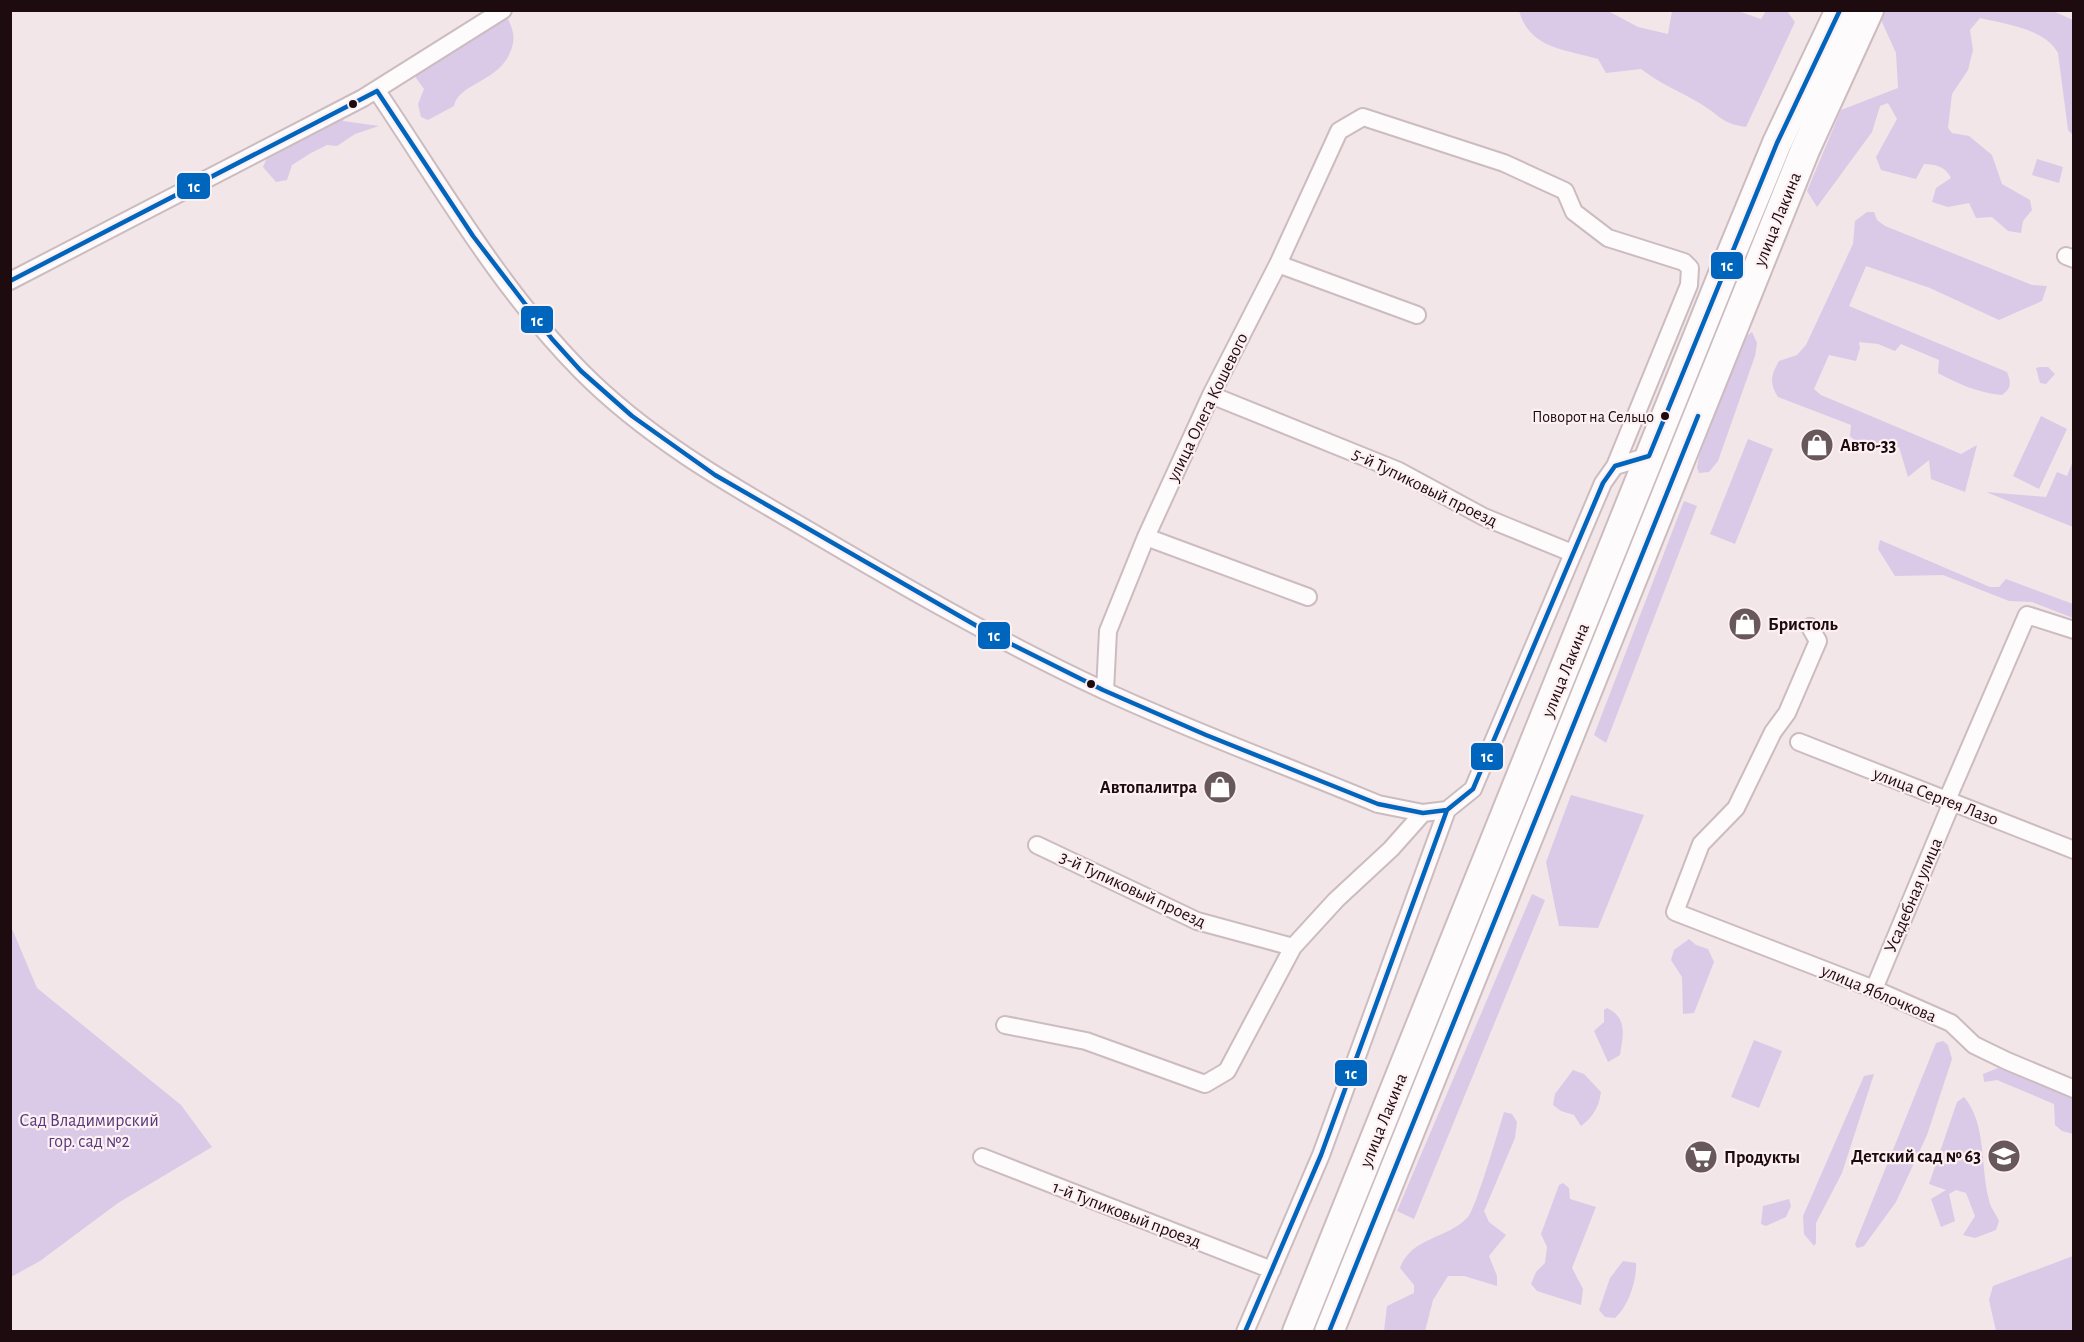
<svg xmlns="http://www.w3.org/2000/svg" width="2084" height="1342" font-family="'Alegreya Sans',sans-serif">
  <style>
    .green { fill: #dacae7 }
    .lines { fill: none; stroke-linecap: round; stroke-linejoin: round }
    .minor-casing { stroke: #ccbcbf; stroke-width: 20 }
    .trunk-casing { stroke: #ccbcbf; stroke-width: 32 }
    .minor { stroke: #fdfbfc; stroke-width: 16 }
    .trunk { stroke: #fdfbfc; stroke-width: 28 }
    .bus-1-casing { stroke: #fdf0f3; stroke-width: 9 }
    .bus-1 { stroke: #0065bd; stroke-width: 4.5 }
    .bus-dot { fill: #1e0b10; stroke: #fdf0f3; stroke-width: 2 }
    .labels { text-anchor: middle; stroke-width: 4.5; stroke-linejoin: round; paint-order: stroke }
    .bus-label { font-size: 16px; fill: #1e0b10; stroke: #fdf0f3; text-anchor: end }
    .street-label { font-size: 18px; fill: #1e0b10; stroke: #fdf0f3 }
    .poi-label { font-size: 18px; font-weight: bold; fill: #1e0b10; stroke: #fdf0f3; text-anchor: start }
    .park-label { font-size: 18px; fill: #57387c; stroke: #fdf0f3 }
    .line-badge { stroke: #fdf0f3; stroke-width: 2 }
    .badge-label { font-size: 16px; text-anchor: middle; font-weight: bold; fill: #fff }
  </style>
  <rect width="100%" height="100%" fill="#f2e6e8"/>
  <path class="green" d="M1519,11H1608L1638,27L1668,34L1672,11H1738L1761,19L1766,11H1787L1795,22L1746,127C1720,123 1721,116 1701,104C1680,91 1662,85 1641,69L1606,73L1598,59C1565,49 1530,49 1519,11Z
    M1877,11H2053L2073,20V135L2068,130L2058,53C2045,29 2006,24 1980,18L1970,30L1973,50L1968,70L1952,94L1948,128L1952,133L1969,136L1992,155L2002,184L2030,200L2032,210L2023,221L2021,233L2008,231L1992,217L1976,218L1969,203L1948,207L1932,202L1936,188L1951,178C1946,167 1936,164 1924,164L1916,179L1881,170L1876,157L1897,119L1888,103L1880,106L1872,132L1817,207L1807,191L1841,110L1898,88L1896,53Z
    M507,17C515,33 516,41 508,57C494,82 458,85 454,106L428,120L421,117L418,104L424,89L414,75Z
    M346,112L343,121L379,126L355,134L337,146L327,145L311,153L292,165L287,180L276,182L263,167L267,158Z
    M2037,159L2063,167L2059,183L2032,175Z
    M1867,212H1874L1877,220L1885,226L2032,285L2047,286L2042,301L1999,320L1930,288L1866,266L1849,306L2007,372C2011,382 2012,388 2002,395C1979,393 1958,384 1938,373L1939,360L1901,344L1895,351L1878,344L1859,342L1860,348L1856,361L1829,355L1814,389L1821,395L1961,454L1977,445L1965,492L1931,479L1929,460L1908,477L1899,447L1888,452L1877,444L1868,453L1850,436L1851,425L1778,397C1769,383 1771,375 1779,361L1797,355L1806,345L1853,244L1855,221Z
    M1752,332L1757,343L1755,356L1718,461L1709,472L1699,473L1697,468L1699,456L1743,339Z
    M2040,367H2048L2055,374L2046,384L2040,383L2036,368Z
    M2041,416L2067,429L2039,489L2013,476Z
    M1748,439L1773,449L1735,544L1710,534Z
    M2073,461V527L1986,492L2046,497L2057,472L2067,476Z
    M1684,501L1697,506L1606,743L1594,735Z
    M1880,540L1990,587H1999L2006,579L2073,604V618L2032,602L2009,601L1943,575L1895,576L1878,549Z
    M1571,795L1644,815L1598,928L1559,926L1546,862Z
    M1532,894L1545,900L1414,1219L1397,1211Z
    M10,924L37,988L181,1105L212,1147L118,1203L40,1261L11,1277Z
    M1689,939L1696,945L1708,949L1714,962L1694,1013L1683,1014L1682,977L1671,960L1674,950Z
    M1607,1008C1628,1018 1623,1036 1620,1055L1608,1062L1594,1031L1604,1022V1010Z
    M1754,1040L1782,1051L1759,1108L1731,1097Z
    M1943,1041L1948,1045L1952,1059L1927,1135L1896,1202L1864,1246L1857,1248L1855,1244L1936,1043Z
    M1998,1068L2073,1097V1134L2062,1131L2055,1125L2054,1104L1997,1080L1984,1082L1983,1074Z
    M1573,1070L1584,1074L1601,1092C1599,1107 1593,1117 1581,1126L1574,1115L1561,1111L1553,1105L1555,1094Z
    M1874,1074L1842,1173L1816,1223V1243L1814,1246L1804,1234L1803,1216L1864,1076Z
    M1964,1097C1987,1124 1980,1167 1989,1200C1990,1207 1996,1214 1999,1221L1996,1230L1975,1238L1963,1235L1975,1216L1966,1193L1956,1190L1949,1194L1955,1221L1941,1227L1931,1199L1946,1190L1929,1184L1957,1102Z
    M1504,1112L1512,1114L1517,1122L1515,1138L1484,1211L1489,1222L1506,1235L1489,1256L1497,1276V1286L1464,1276H1448L1433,1300L1425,1331H1384L1387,1306L1414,1293V1285L1400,1268C1411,1237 1448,1239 1468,1217C1476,1208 1499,1129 1504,1112Z
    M1563,1183L1569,1188L1570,1199L1596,1207L1572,1268L1583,1289L1581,1305L1537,1291L1531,1284L1536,1272L1545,1263L1547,1247L1541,1234L1559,1185Z
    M1789,1199L1791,1206L1786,1217L1766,1226L1761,1224L1763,1206Z
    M2073,1256V1331H1996L1989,1300L1993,1286Z
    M1623,1261L1636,1263C1637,1280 1628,1307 1615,1318L1605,1317L1599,1310L1610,1278Z"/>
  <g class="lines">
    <g class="minor-casing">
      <path id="minor" d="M377,91C441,186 500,289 581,371C645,436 725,482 803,527C901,585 1000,642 1103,690C1193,732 1287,766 1378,804L1423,813L1447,810L1473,789L1603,483L1615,466L1649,456
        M2066,256L2074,259
        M1278,264L1417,315
        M10,281L363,98L503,10
        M1211,395L1399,471L1484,517L1572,553
        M1146,537L1308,597
        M1810,627L1818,641L1787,713L1773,732L1736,808L1701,844L1675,912L1874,989L1951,1023L1974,1045L2007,1061L2074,1089
        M1105,691L1108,631L1146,537L1211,395L1278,264L1339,131L1363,117L1504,163L1565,191L1574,212L1608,238L1684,262L1690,268L1689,285L1615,466
        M1799,742L2074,850
        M1947,800L2027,615L2074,630
        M1037,845L1197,921L1293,947L1336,900L1391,849L1423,813
        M1874,989L1952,802
        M1005,1025L1086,1041L1205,1084L1227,1071L1293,947
        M982,1157L1272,1270
        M1245,1332L1321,1155L1447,810"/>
    </g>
    <g class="trunk-casing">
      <path id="trunk" d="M1297,1332L1723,274L1777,143L1840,10
        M1329,1332L1805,150L1869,10"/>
    </g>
    <use href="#minor" class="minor"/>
    <use href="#trunk" class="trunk"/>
    <g class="bus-1-casing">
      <path id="bus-1" d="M377,91L473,236L552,339L581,371L632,416L715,475L989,633L1103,690L1206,735L1378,804L1423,813L1447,810L1473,789L1603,483L1615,466L1649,456L1777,143L1840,10
        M10,281L377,91
        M1245,1332L1321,1155L1447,810
        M1329,1332L1698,416"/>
    </g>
    <use href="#bus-1" class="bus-1"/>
  </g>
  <defs>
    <g id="shop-disc" transform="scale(1.725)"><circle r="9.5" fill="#68585c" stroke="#fdf0f3"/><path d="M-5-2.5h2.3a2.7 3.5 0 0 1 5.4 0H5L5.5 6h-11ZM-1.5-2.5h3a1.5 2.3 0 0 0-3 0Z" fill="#fff"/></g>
    <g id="school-disc" transform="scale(1.725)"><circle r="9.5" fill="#68585c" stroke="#fdf0f3"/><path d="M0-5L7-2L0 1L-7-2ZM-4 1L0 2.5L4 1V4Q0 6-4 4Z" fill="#fff"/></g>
    <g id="supermarket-disc" transform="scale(1.725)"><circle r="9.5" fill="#68585c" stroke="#fdf0f3"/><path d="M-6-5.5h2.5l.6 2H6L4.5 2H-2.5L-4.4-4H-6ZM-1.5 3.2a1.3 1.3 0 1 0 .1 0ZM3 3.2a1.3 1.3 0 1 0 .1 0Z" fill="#fff"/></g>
  </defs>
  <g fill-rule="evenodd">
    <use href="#shop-disc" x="1817" y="445"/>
    <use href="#shop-disc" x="1745" y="624"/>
    <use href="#shop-disc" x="1220" y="787"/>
    <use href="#school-disc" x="2004" y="1156"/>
    <use href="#supermarket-disc" x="1701" y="1157"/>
  </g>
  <g class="bus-dot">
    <circle cx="353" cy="104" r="5"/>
    <circle cx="1665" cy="416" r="5"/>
    <circle cx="1091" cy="684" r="5"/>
  </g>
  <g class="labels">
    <g class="bus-label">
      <text x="1654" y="422">Поворот на Сельцо</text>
    </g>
    <g class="street-label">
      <text transform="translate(1777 219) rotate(-68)" y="6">улица Лакина</text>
      <text transform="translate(1207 407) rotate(-64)" y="6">улица Олега Кошевого</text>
      <text transform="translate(1425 487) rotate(26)" y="6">5-й Тупиковый проезд</text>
      <text transform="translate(1565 670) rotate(-68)" y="6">улица Лакина</text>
      <text transform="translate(1936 796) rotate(21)" y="6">улица Сергея Лазо</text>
      <text transform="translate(1133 889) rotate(25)" y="6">3-й Тупиковый проезд</text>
      <text transform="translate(1913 895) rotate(-67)" y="6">Усадебная улица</text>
      <text transform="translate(1879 993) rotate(23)" y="6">улица Яблочкова</text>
      <text transform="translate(1383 1120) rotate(-68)" y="6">улица Лакина</text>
      <text transform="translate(1127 1214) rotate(21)" y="6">1-й Тупиковый проезд</text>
    </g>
    <g class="poi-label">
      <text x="1840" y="451">Авто-33</text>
      <text x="1768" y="630">Бристоль</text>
      <text x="1197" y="793" text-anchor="end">Автопалитра</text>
      <text x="1981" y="1162" text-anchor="end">Детский сад № 63</text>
      <text x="1724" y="1163">Продукты</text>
    </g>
    <g class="park-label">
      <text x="89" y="1126">Сад Владимирский<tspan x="89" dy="21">гор. сад №2</tspan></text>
    </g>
  </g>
  <g class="line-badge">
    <rect x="176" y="172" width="35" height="28" rx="6" fill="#0065bd"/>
    <rect x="1710" y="251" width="34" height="29" rx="6" fill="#0065bd"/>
    <rect x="520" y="305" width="34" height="29" rx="6" fill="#0065bd"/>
    <rect x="977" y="621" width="34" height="29" rx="6" fill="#0065bd"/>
    <rect x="1470" y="742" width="34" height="29" rx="6" fill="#0065bd"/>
    <rect x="1334" y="1059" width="34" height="28" rx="6" fill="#0065bd"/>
  </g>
  <g class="badge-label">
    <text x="194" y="192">1с</text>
    <text x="1727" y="271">1с</text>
    <text x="537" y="326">1с</text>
    <text x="994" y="641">1с</text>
    <text x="1487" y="762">1с</text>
    <text x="1351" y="1079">1с</text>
  </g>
  <rect width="2084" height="1342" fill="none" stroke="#1e0b10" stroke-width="24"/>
</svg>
